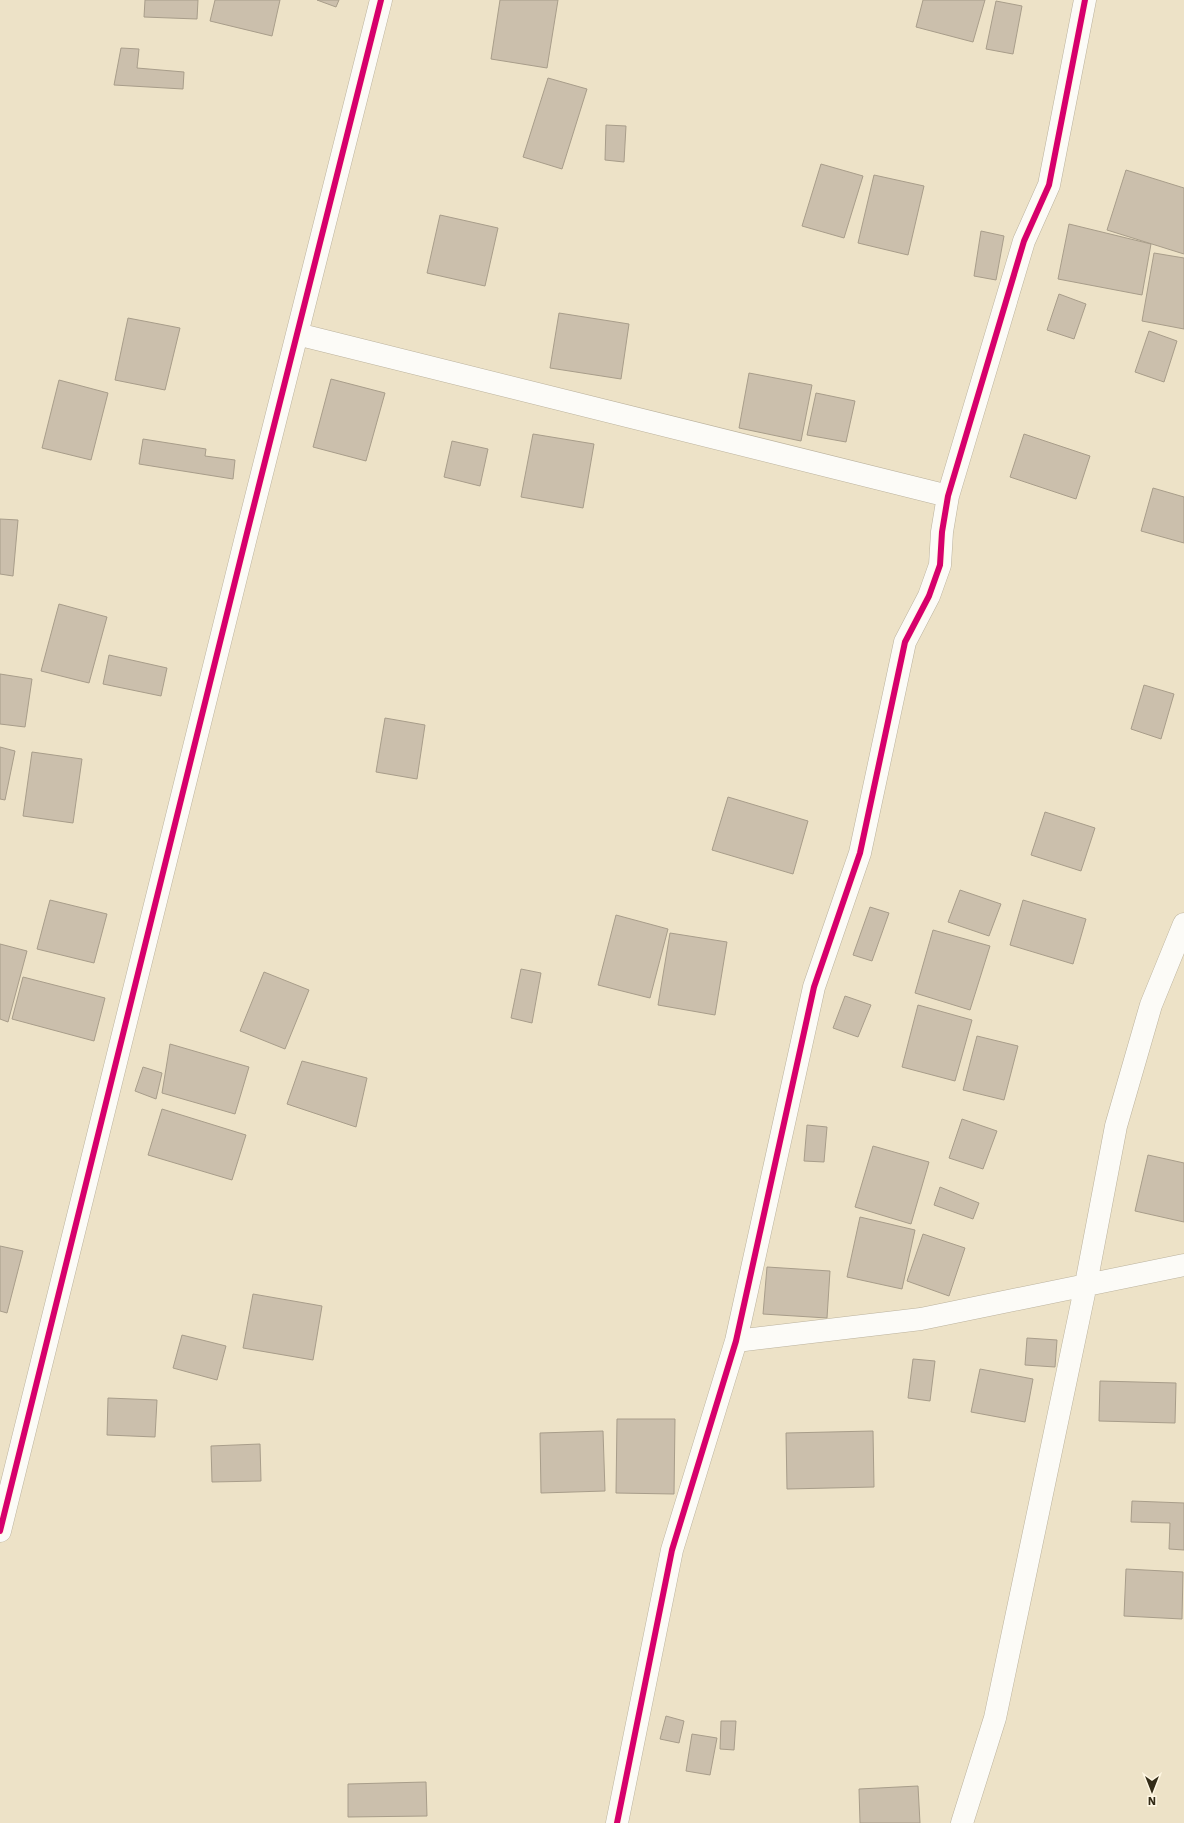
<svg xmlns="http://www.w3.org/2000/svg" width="1184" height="1823" font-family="'Work Sans',sans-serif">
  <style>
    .building { fill: #cbbfac; stroke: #a89d8a }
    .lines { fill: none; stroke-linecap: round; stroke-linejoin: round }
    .street-casing { stroke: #bbb29d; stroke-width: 23 }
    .street { stroke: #fcfbf7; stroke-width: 22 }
    .cycleway-casing { stroke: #fff7e3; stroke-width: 8 }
    .cycleway { stroke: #d6006c; stroke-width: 6 }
  </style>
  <rect width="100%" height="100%" fill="#ede2c7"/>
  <path class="building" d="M145,0H198L197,19L144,17Z
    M215,0H280L272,36L210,21Z
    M317,0H339L336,7Z
    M500,0H558L547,68L491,59Z
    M923,0H985L973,42L916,27Z
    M996,1L1022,6L1013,54L986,49Z
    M121,48L139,49L137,68L184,72L183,89L114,85Z
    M548,78L587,89L562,169L523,157Z
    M606,125L626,126L624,162L605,160Z
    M821,164L863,176L844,238L802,226Z
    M1126,170L1184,188V254L1107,230Z
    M874,175L924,186L908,255L858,243Z
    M440,215L498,228L485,286L427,273Z
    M1069,224L1151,244L1142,295L1058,279Z
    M981,231L1004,236L996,280L974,276Z
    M1154,253L1184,258V329L1142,321Z
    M1059,294L1086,304L1074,339L1047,330Z
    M559,313L629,324L621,379L550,368Z
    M128,318L180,328L165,390L115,380Z
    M1149,331L1177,341L1164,382L1135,372Z
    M749,373L812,385L801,441L739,428Z
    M331,379L385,393L366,461L313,447Z
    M59,380L108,393L91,460L42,448Z
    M816,393L855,401L846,442L807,435Z
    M533,434L594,444L583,508L521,497Z
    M1024,434L1090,456L1076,499L1010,477Z
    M143,439L206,449L205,456L235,460L233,479L139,464Z
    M452,441L488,449L480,486L444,477Z
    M1153,488L1184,497V543L1141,531Z
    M0,519L18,520L13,576L0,574Z
    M59,604L107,617L89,683L41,671Z
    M109,655L167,668L161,696L103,684Z
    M0,674L32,679L25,727L0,724Z
    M1144,685L1174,694L1161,739L1131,729Z
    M385,718L425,725L417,779L376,772Z
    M0,747L15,751L5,800L0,799Z
    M32,752L82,759L73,823L23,816Z
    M728,797L808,821L793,874L712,850Z
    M1045,812L1095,828L1081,871L1031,855Z
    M960,890L1001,904L989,936L948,922Z
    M50,900L107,914L94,963L37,949Z
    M1023,900L1086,919L1073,964L1010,945Z
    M870,907L889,913L872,961L853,955Z
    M616,915L668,929L650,998L598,985Z
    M933,930L990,946L970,1010L915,993Z
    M670,933L727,942L715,1015L658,1005Z
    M0,944L27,951L8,1022L0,1019Z
    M521,969L541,973L532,1023L511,1018Z
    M264,972L309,990L285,1049L240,1031Z
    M23,977L105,998L94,1041L12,1019Z
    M845,996L871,1005L858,1037L833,1028Z
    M918,1005L972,1020L955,1081L902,1067Z
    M977,1036L1018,1046L1004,1100L963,1090Z
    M170,1044L249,1067L235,1114L162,1093Z
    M302,1061L367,1078L356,1127L287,1104Z
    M143,1067L162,1073L156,1099L135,1091Z
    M162,1109L246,1135L232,1180L148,1155Z
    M962,1119L997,1131L983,1169L949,1158Z
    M807,1125L827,1127L824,1162L804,1161Z
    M873,1146L929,1162L911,1224L855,1207Z
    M1148,1155L1184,1163V1222L1135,1211Z
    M940,1187L979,1203L973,1219L934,1205Z
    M860,1217L915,1230L902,1289L847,1277Z
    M923,1234L965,1248L949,1296L907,1281Z
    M0,1246L23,1251L7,1313L0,1311Z
    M767,1267L830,1271L827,1318L763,1314Z
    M253,1294L322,1306L313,1360L243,1348Z
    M182,1335L226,1346L217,1380L173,1368Z
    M1027,1338L1057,1340L1055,1367L1025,1365Z
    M913,1359L935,1361L930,1401L908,1398Z
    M980,1369L1033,1379L1025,1422L971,1412Z
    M1100,1381L1176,1383L1175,1423L1099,1421Z
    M108,1398L157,1400L155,1437L107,1435Z
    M617,1419H675L674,1494L616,1493Z
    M603,1431L605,1491L541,1493L540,1433Z
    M873,1431L874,1487L787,1489L786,1433Z
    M260,1444L261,1481L212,1482L211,1446Z
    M1132,1501L1184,1503V1550L1169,1549L1170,1523L1131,1522Z
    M1126,1569L1183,1572L1182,1619L1124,1616Z
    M666,1716L684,1721L679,1743L660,1739Z
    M721,1721H736L734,1750L720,1749Z
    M692,1734L717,1738L710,1775L686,1771Z
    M426,1782L427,1816L348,1817V1784Z
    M918,1786L920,1823H860L859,1789Z"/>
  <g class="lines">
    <g class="street-casing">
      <path id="street" d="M297,334L948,496
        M736,1341L921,1319L1184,1265
        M0,1531L247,533L381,0
        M617,1823L672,1550L736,1341L814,987L860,853L905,642L929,596L940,565L942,532L948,496L1024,241L1049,185L1085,0
        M962,1823L995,1718L1086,1284L1116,1126L1151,1005L1184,924"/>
    </g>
    <use href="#street" class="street"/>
    <g class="cycleway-casing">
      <path id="cycleway" d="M0,1531L247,533L381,0
        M617,1823L672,1550L736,1341L814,987L860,853L905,642L929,596L940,565L942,532L948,496L1024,241L1049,185L1085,0"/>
    </g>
    <use href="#cycleway" class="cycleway"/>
  </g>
  <g transform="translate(1152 1791) rotate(180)" stroke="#fff7e3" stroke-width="3" paint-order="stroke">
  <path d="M0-3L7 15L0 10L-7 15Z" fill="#332b17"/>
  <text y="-6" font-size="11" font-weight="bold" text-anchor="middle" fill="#332b17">N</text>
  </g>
</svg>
